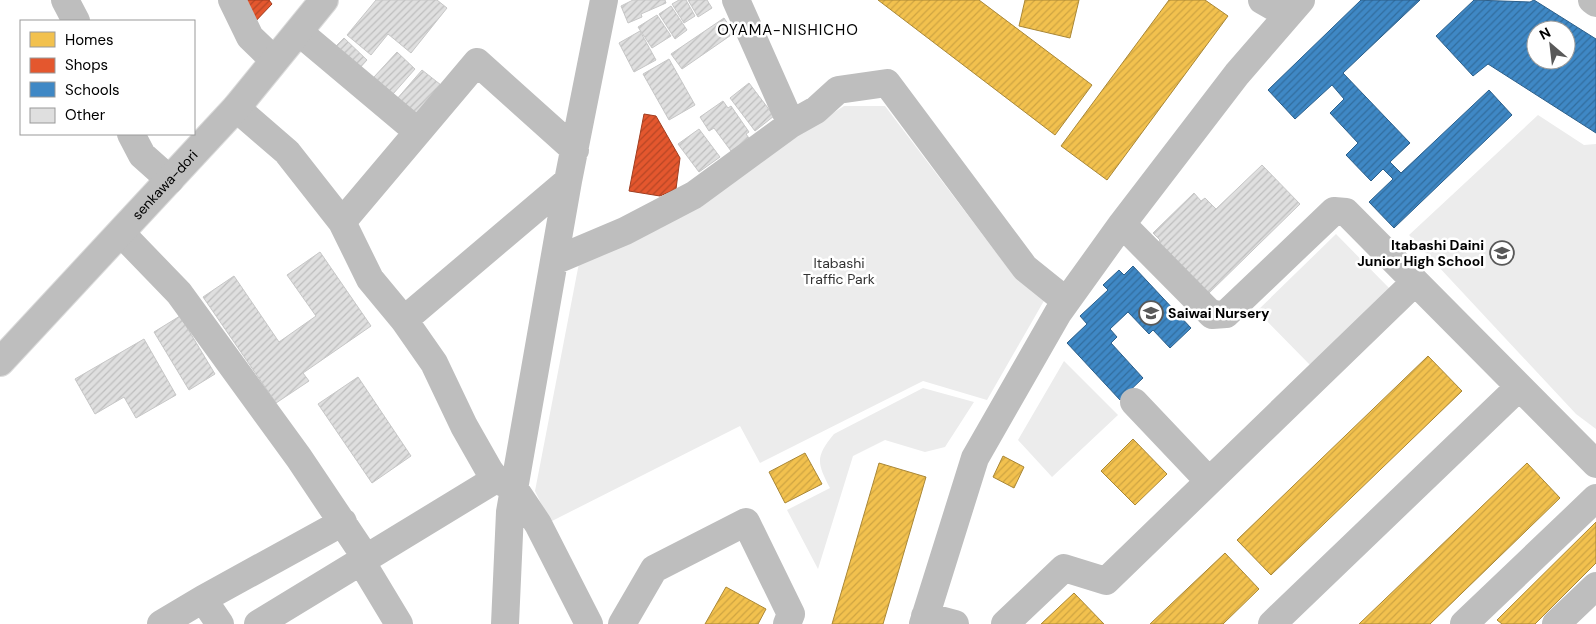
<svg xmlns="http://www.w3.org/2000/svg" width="1596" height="624" font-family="'DM Sans',sans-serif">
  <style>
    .park { fill: #ececec }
    .homes { fill: url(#homes-hatch); stroke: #a98737 }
    .shops { fill: url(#shops-hatch); stroke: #a03d20 }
    .schools { fill: url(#schools-hatch); stroke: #2c5f8a; fill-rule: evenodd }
    .building { fill: url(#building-hatch); stroke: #c7c7c7 }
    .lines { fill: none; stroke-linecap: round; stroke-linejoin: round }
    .major-casing { stroke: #dbdbdb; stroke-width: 30 }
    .minor { stroke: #bebebe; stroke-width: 28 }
    .major { stroke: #bebebe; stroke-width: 28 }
    .labels { text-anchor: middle; stroke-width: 5; stroke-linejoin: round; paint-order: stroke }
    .street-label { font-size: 14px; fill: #000; stroke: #fff }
    .poi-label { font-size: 14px; font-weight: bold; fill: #000; stroke: #fff; text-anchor: end }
    .park-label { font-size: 14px; fill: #333; stroke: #fff }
    .neighbourhood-label { font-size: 15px; letter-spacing: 1px; fill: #000; stroke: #fff }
  </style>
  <defs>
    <pattern id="homes-hatch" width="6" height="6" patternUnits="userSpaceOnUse" patternTransform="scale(1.25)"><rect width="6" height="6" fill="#f2c14e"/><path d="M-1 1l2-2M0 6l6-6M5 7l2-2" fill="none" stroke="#cea442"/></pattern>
    <pattern id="shops-hatch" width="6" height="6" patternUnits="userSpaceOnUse" patternTransform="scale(1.25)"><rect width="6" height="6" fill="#e4572e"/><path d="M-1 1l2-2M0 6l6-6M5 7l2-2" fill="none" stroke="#b64625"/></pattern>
    <pattern id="schools-hatch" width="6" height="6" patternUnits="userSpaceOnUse" patternTransform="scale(1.25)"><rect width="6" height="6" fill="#3f88c5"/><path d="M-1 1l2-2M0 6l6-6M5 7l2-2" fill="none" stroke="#326d9e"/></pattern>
    <pattern id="building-hatch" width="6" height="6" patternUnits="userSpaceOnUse" patternTransform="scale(1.25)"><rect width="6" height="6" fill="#dfdfdf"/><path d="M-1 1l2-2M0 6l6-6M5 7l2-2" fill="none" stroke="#bebebe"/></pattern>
  </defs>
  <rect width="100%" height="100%" fill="#fff"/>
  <path class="park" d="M844,106H885L1014,276L1045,299L987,400L923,381L760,463L740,426L550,522L535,491L579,263L661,228L748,168Z
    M1538,115L1584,145L1596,144V429L1576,414L1409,235Z
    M1336,234L1390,289L1311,366L1257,311Z
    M1064,361L1118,415L1052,477L1018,440Z
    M923,388L974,402L945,447L925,452L885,440L853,456L818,569L787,510L830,488C817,463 815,457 834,434Z"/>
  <path class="homes" d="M878,0H979L1092,85L1055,135Z
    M1025,0H1079L1070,38L1019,26Z
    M1169,0H1205L1228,16L1107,180L1061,146Z
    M1428,356L1462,391L1271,575L1237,540Z
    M1133,439L1167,474L1135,505L1101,471Z
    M805,453L822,484L785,503L769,472Z
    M1003,456L1024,467L1014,488L993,477Z
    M879,463L926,477L883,624H832Z
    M1527,463L1560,498L1430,624H1359Z
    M1596,522V563L1535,624H1502L1497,620Z
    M1225,553L1259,589L1223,624H1150Z
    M726,587L766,609L758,624H705Z
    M1074,593L1104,624H1041Z"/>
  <path class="shops" d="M240,0H269L272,4L252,25Z
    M644,114L656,116L680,158L676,189L660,196L629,191Z"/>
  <path class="schools" d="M1361,0H1420L1343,73L1410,143L1390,162L1401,173L1489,90L1512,115L1394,228L1369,202L1393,179L1383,169L1371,181L1346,155L1358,143L1330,113L1344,99L1332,85L1295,119L1268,90Z
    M1474,0L1530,2L1534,0L1596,39V133L1488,64L1473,76L1436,36ZM1536,30H1566V60H1536Z
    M1133,266L1191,328L1170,348L1153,330L1149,334L1128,312L1110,329L1117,337L1111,343L1143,378L1120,400L1067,343L1087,324L1080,316L1108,290L1103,285L1119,270L1124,275Z"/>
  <path class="building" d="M376,0H437L447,8L411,53L388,34L371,55L347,35Z
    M665,0L666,3L641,14L642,17L628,23L621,6L633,0Z
    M679,0H686L695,16L684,23L672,4Z
    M688,0H707L712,8L698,17Z
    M671,6L687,30L675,39L659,14Z
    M657,15L671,36L652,48L638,27Z
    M724,18L734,33L682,69L671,54Z
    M640,31L656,60L634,72L619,43Z
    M344,38L367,60L357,71L333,49Z
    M397,52L415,69L393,94L374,77Z
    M669,59L695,105L669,120L643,74Z
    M422,70L441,85L415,116L396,100Z
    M749,83L774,116L755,131L730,98Z
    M723,101L728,108L731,106L749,132L746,134L749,138L731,151L714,128L709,131L700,117Z
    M699,129L720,157L699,172L678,144Z
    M1262,165L1300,204L1207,295L1157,244L1160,240L1153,233L1194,193L1201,201L1205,198L1216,209Z
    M320,252L371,326L303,373L309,381L276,403L203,297L234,276L279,342L316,316L287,275Z
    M180,316L215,374L189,390L154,332Z
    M144,339L176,395L136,418L124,397L95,414L75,379Z
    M358,377L411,456L372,483L318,404Z"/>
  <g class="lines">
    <g class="major-casing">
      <g id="major">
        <path id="s1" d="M0,362L236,108L324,0"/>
      </g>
    </g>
    <path class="minor" d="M65,0L76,21
      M232,0L250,37L274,60
      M736,0L791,124
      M1262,0L1288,15
      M1592,0L1596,3
      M299,32L418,132
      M236,108L287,152L342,222L370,279L404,320L434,363L464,426L489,470L496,479L514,488L538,524L589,624
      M131,134L142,155L170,180
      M342,222L477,62L575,150
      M1122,224L1212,315L1226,314L1334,211L1346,212L1596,464
      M121,233L179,293L299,458L366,558
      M554,261L625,231L694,195L791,124L816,110L838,90L887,83L1025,268L1066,301
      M404,320L568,181
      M1134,402L1208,480
      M361,561L399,624
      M925,616L955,624
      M161,624L203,599
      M220,624L203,599L343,522
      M258,624L496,479
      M505,624L510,512L568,181L604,0
      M622,624L654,569L746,522L791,614L787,624
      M923,624L975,458L1058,313L1122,224L1237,74L1301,0
      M1005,624L1064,568L1106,581L1414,283
      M1272,624L1519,387
      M1464,624L1596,498
      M1556,624L1596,586"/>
    <use href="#major" class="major"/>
  </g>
  <defs>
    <g id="school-ring" transform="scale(1.25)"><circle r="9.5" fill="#fff" stroke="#595959" stroke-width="1.5"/><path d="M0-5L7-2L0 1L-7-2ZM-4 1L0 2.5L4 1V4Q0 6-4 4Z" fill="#595959"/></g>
  </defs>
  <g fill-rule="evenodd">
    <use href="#school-ring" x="1502" y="253"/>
    <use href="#school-ring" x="1151" y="313"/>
  </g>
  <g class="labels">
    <g class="street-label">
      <text dy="5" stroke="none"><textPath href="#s1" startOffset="242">senkawa-dori</textPath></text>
    </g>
    <g class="poi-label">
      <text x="1484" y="250">Itabashi Daini<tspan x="1484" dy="16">Junior High School</tspan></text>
      <text x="1168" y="318" text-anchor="start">Saiwai Nursery</text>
    </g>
    <g class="park-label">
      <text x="839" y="268">Itabashi<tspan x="839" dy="16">Traffic Park</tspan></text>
    </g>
    <g class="neighbourhood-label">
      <text x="788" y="35">OYAMA-NISHICHO</text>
    </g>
  </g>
  <rect x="20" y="20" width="175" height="115" fill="#ffffff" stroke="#999999"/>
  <rect x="30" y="32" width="25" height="15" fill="#f2c14e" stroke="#999999"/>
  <text x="65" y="45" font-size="15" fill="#000000">Homes</text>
  <rect x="30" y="58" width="25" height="15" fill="#e4572e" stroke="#999999"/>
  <text x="65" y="70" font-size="15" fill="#000000">Shops</text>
  <rect x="30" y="82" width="25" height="15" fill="#3f88c5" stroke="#999999"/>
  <text x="65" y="95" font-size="15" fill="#000000">Schools</text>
  <rect x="30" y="108" width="25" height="15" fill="#dfdfdf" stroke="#999999"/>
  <text x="65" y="120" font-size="15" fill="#000000">Other</text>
  <g transform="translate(1551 45) rotate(332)"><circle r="24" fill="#ffffff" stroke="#999999"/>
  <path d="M0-4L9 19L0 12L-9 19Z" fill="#595959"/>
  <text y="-8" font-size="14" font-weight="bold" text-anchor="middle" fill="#000000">N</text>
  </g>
</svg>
